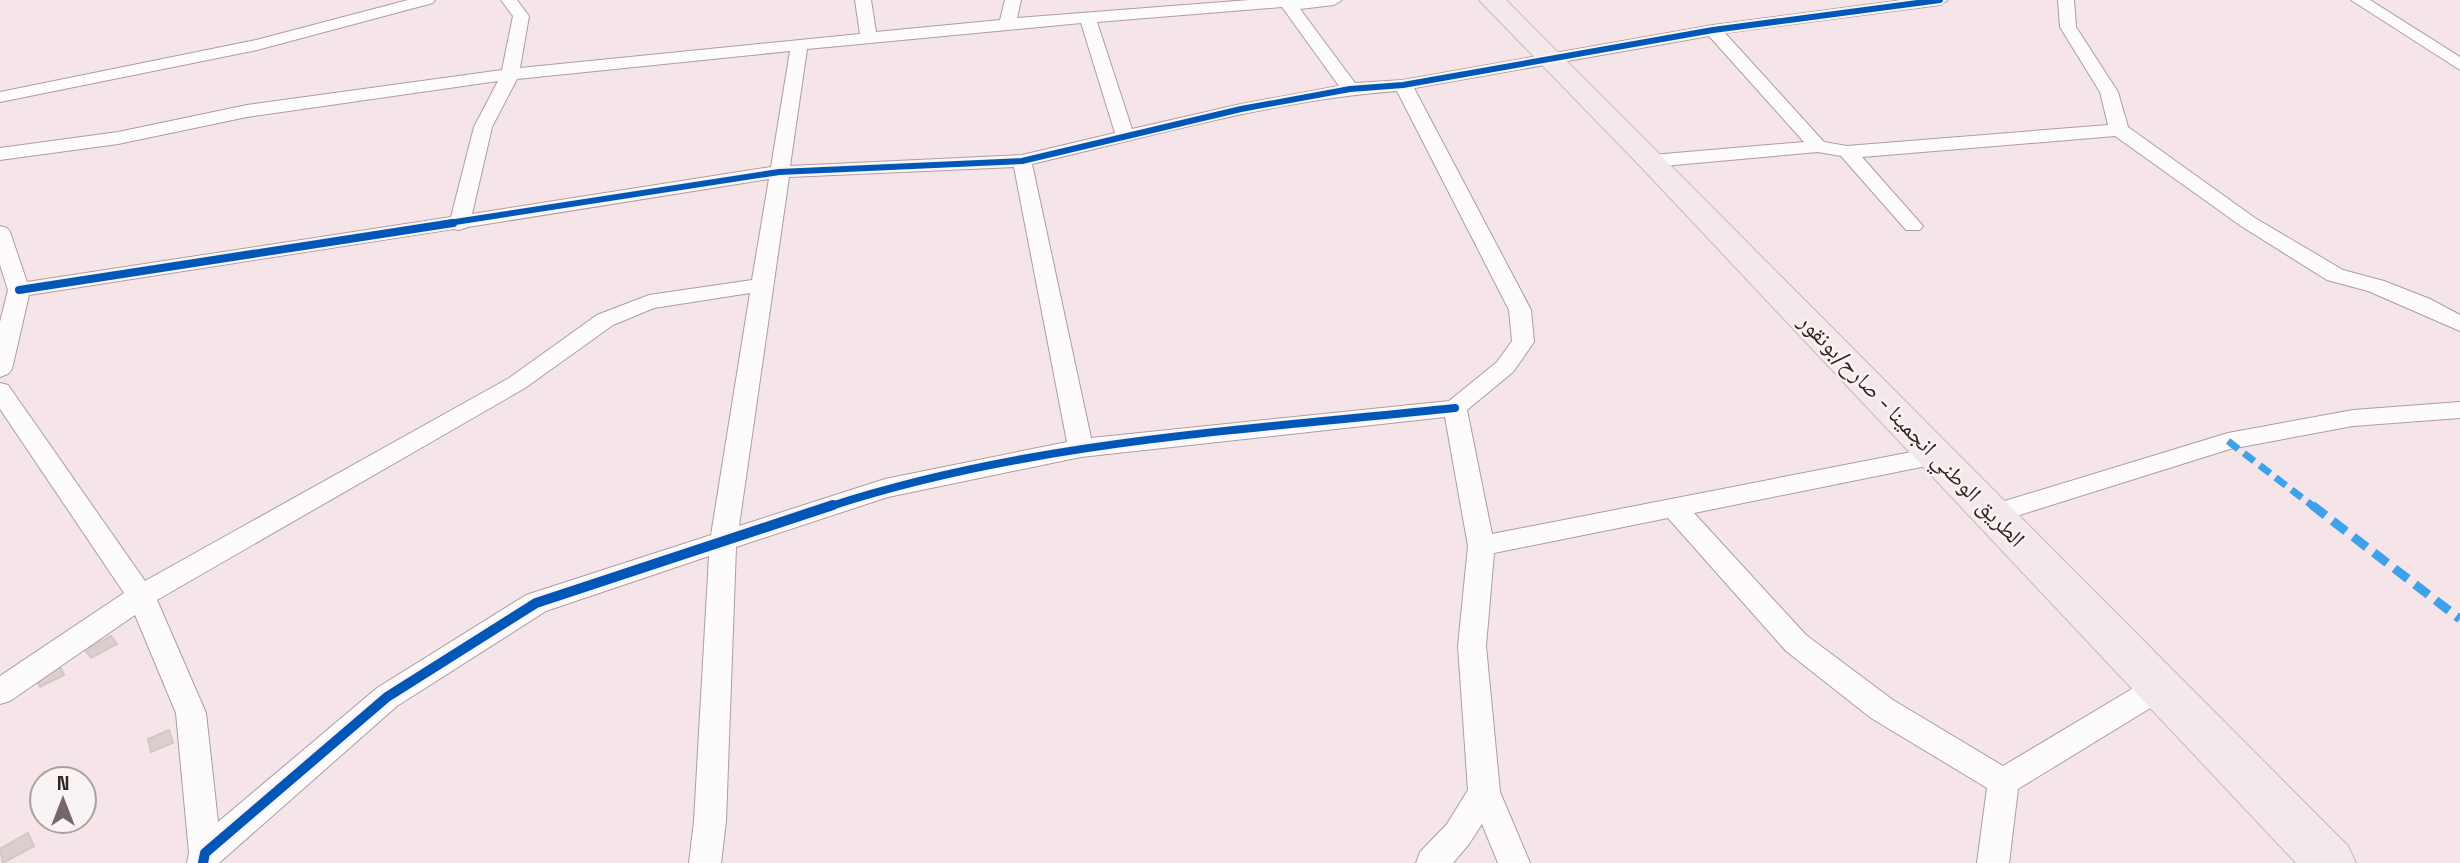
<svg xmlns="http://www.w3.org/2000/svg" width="2460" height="863" font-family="'Space Grotesk','Noto Naskh Arabic',sans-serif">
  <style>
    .building { fill: #dccdcf; stroke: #d4c6c8; stroke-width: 2 }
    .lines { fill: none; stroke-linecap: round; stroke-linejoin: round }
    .street-casing { stroke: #ab9e9f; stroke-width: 2 }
    .highway-casing { stroke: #c8b7ba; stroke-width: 2 }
    .street { fill: #fefbfc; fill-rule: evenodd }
    .highway { fill: #f3e9eb; fill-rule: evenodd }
    .quiet-far1 { stroke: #3ea2eb; stroke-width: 7; stroke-dasharray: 13 7; stroke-linecap: butt }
    .quiet { stroke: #3ea2eb; stroke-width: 9; stroke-dasharray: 17 9; stroke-linecap: butt }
    .cycleway-far2-casing { stroke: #faf3f3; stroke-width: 10 }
    .cycleway-far1-casing { stroke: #faf3f3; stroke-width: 12 }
    .cycleway-casing { stroke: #faf3f3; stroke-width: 15 }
    .cycleway-far2 { stroke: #0057b8; stroke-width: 6 }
    .cycleway-far1 { stroke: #0057b8; stroke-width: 8 }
    .cycleway { stroke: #0057b8; stroke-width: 10 }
    .labels { text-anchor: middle; stroke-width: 5; stroke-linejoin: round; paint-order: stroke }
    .street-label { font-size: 23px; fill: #302324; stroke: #faf3f3 }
  </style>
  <rect width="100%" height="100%" fill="#f6e5e8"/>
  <path class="building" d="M111,636L117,644L91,658L85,650Z
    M60,666L64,675L40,687L36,678Z
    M169,730L173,743L151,752L148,739Z
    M28,833L34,846L3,863L0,849Z"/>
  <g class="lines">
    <g class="street-casing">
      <path id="street" d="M408,0H435L433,3L257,50L0,102V92L256,40Z
        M501,0H517L529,16L520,68L860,34L855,0H871L876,32L1000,20L1005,0H1021L1017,18L1249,0H1342L1334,5L1300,9L1355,83L1403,80L1713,25L1903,0H1948L1940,5L1725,33L1824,142L1847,146L2108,125L2100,92L2060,27L2058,0H2074L2076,27L2118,92L2128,127L2255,218L2343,270L2384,281L2430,299L2460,315V331L2368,291L2327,280L2241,226L2115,136L1862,157L1923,226L1920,230H1906L1841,156L1818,152L1652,167L1645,165L1642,161L1645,157L1652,155L1804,142L1709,36L1414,88L1531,310L1534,342L1513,372L1467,410L1492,534L1937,447L1946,450L1949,456L1946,462L1694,513L1806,635L1893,700L2003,766L2150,678L2160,675L2170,678L2175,687L2170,696L2018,789L2009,863H1977L1987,788L1871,718L1786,651L1668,518L1494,553L1486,646L1500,792L1530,863H1498L1482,824L1469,844L1453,863H1416L1420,852L1447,824L1468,790L1458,646L1468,546L1445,417L1081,457L888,497L736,547L726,821L721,863H689L694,821L709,556L546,611L397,706L219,863H187L189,853L176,713L135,615L10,701L0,704V676L124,593L0,409V383L8,385L145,581L509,378L597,315L649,295L752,280L769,179L468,227L459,230L453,229L29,295L12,369L8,374L0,377V322L8,290L0,265V226L7,228L10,232L27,282L451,217L474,127L498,81L247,117L118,144L0,160V148L118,132L247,105L502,70L513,16ZM1282,7L1339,86L1241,104L1132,129L1097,22ZM1081,23L1115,133L1022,155L790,166L807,49ZM790,51L771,167L472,214L492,127L517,79ZM1397,91L1509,310L1512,341L1497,362L1449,401L1091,438L1032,164C1153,136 1273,100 1397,91ZM1014,167L1067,442L885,479L739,526L789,177ZM750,293L711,535L526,595L377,688L218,822L206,713L157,600L525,388L613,325L654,308Z
        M2351,0H2370L2460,57V70Z
        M2460,402V418L2353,426L2230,449L1994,523L1985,521L1981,514L1985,507L2228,433L2353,410Z"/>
    </g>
    <g class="highway-casing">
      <path id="highway" d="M1479,0H1506L2348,846L2356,863H2296L1641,167Z"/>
    </g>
    <use href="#street" class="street"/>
    <use href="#highway" class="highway"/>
    <path class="quiet-far1" d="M2228,441L2314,507"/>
    <path class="quiet" d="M2312,505L2460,619"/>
    <g class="cycleway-far2-casing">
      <path id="cycleway-far2" d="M442,224L779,172L1022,161L1241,109L1350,89L1403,85L1713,30L1940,0"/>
    </g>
    <g class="cycleway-far1-casing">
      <path id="cycleway-far1" d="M19,290L453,223
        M828,507C1029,441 1246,430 1455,408"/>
    </g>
    <g class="cycleway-casing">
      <path id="cycleway" d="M203,863L205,853L387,697L536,603L833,505"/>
    </g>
    <use href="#cycleway-far2" class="cycleway-far2"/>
    <use href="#cycleway-far1" class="cycleway-far1"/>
    <use href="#cycleway" class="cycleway"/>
  </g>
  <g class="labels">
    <g class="street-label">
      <text transform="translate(1912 430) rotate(46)" y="8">الطريق الوطني انجمينا - صارح/بونقور</text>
    </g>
  </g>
  <g transform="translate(63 800)"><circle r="33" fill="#faf3f3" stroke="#a9a0a0" stroke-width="2"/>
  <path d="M0-5L12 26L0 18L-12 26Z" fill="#756769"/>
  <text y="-10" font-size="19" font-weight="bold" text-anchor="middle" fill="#302324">N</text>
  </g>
</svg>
